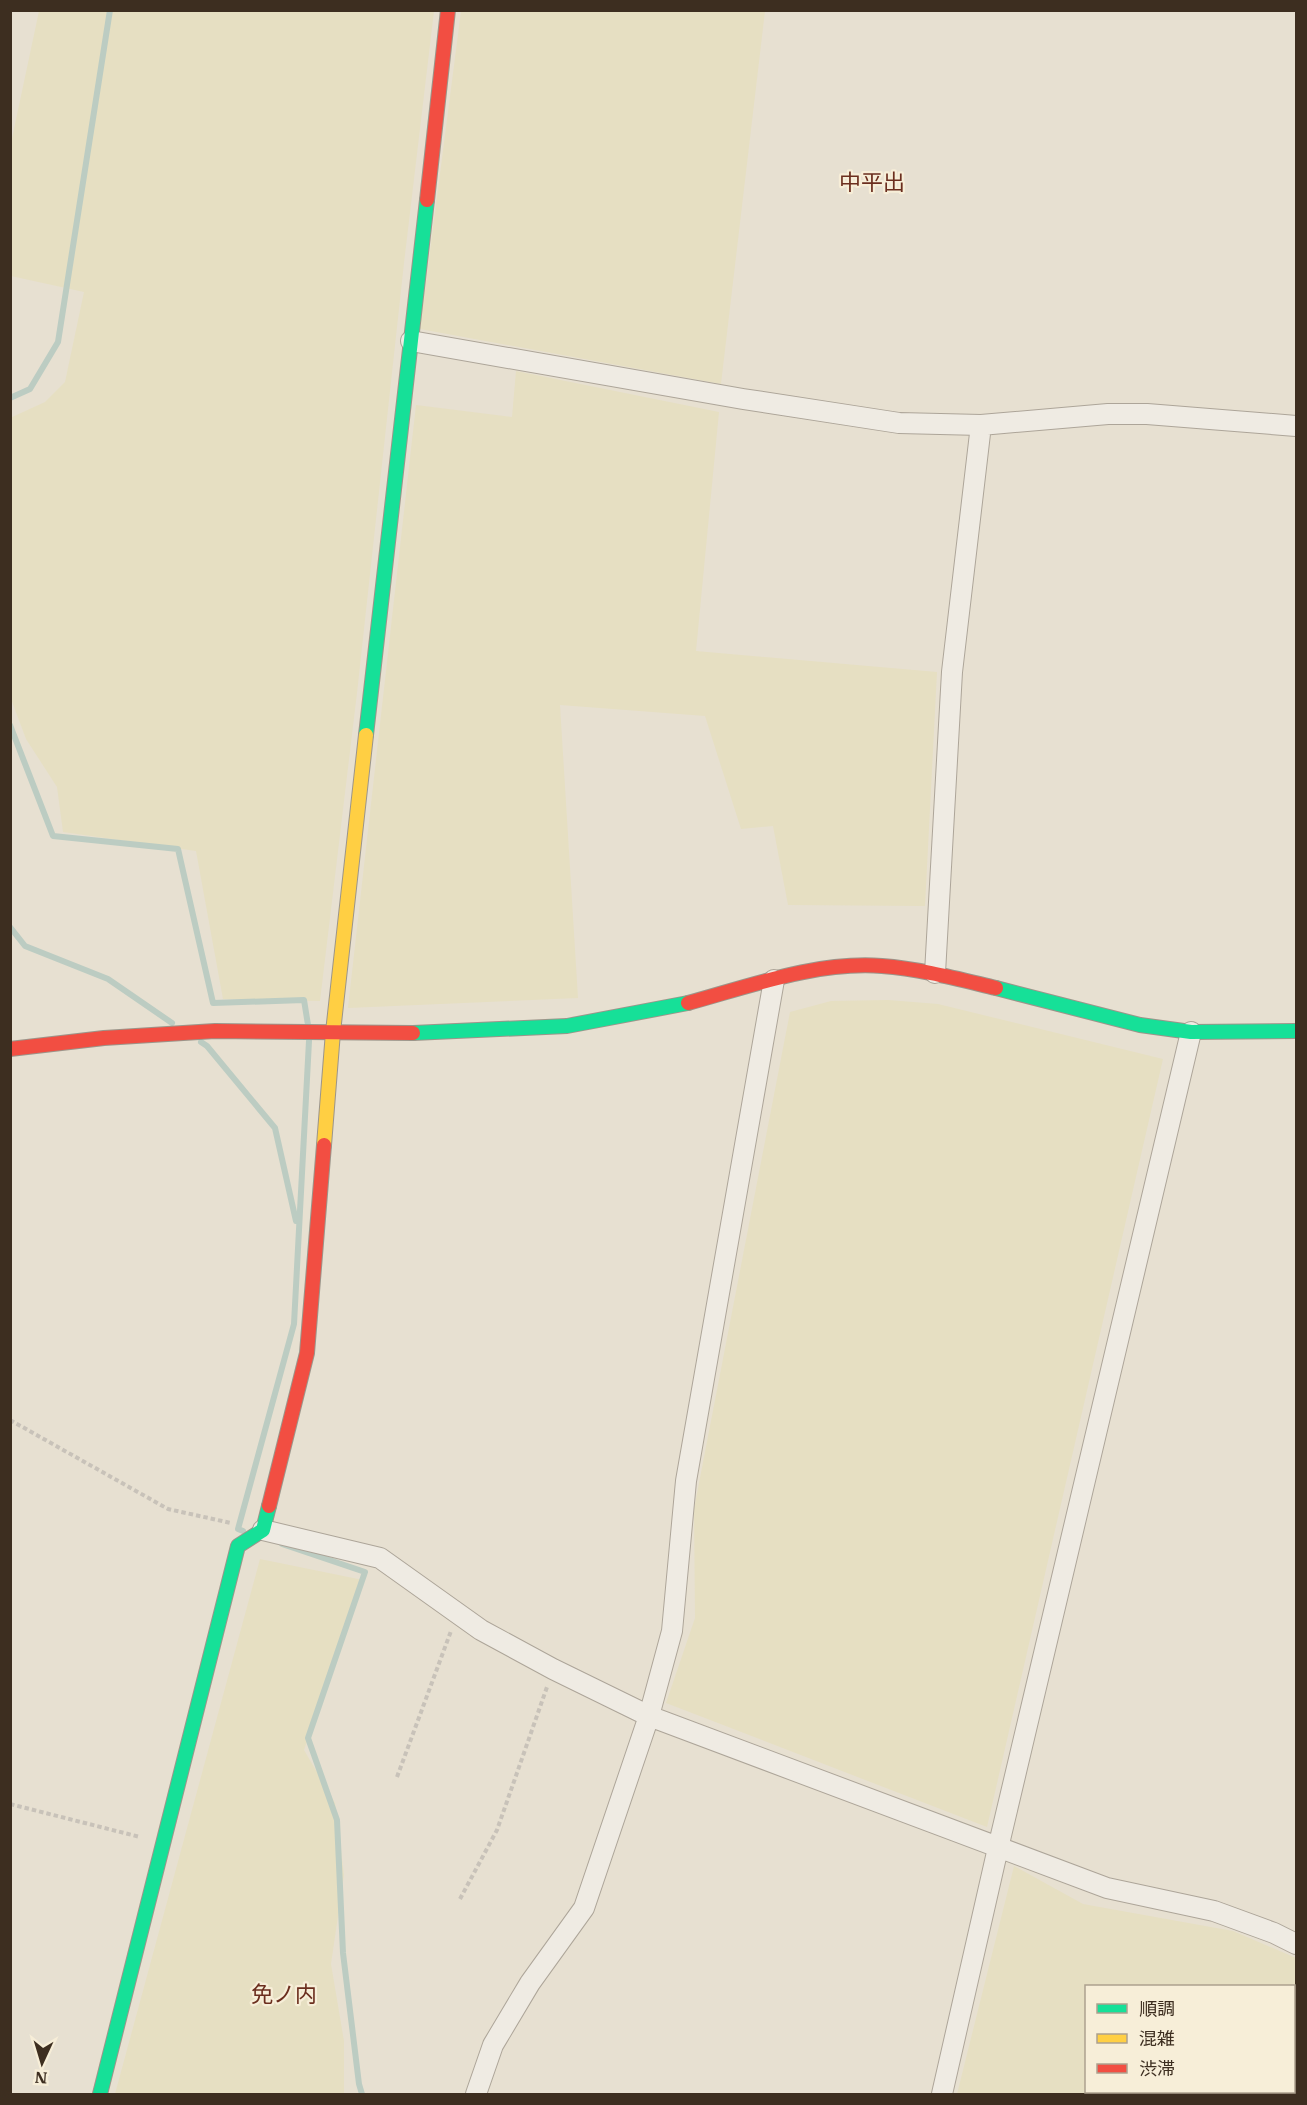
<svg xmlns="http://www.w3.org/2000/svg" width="1307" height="2105" font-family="'IBM Plex Serif','Noto Sans JP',serif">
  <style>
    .farmland { fill: #e6dfc2 }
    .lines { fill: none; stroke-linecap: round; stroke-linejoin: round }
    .stream { stroke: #bcccc2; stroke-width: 6 }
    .street-casing { stroke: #ada599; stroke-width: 22 }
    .fast-casing { stroke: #9c958a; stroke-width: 16 }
    .slow-casing { stroke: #9c958a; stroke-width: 16 }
    .jam-casing { stroke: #9c958a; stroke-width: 16 }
    .path { stroke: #c8c2b9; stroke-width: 4; stroke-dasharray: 4.5 3; stroke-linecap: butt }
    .street { stroke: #efebe3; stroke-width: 20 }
    .fast { stroke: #16e098; stroke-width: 14 }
    .slow { stroke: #ffcf43; stroke-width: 14 }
    .jam { stroke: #f24e42; stroke-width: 14 }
    .labels { text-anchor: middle; stroke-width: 4.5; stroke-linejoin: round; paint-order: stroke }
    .neighbourhood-label { font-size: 22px; fill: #6b2e1e; stroke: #f7eed8 }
  </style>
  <rect width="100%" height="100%" fill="#e7e0d1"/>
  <path class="farmland" d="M39,11H434L404,263L357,693L320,1001L223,999L196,851L63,832L57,787L26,739L11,699L10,418L45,402L65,382L84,292L11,276V143Z
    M461,11H765L721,384L420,329Z
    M516,371L719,412L696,651L937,672L925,906L788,905L773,826L741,829L705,716L560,705L578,998L348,1008L416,405L512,417Z
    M888,1000L938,1004L1163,1059L987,1827L666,1703L695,1618L694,1509L790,1012L831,1001Z
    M260,1559L363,1580L304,1750L335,1803L344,1875L331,1964L344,2041V2094H115Z
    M1014,1866L1083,1904L1233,1931L1296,1958V2009L1294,2013V1986H1086V2092H1176L1171,2094H957Z"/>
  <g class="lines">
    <path class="stream" d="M10,398L30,389L58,342L110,10
      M10,725L53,836L178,849L213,1003L304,1000L308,1025
      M10,927L25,946L108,979L172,1023
      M201,1042L207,1046L275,1128L296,1221
      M243,1531L238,1529L294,1324L309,1041
      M282,1544L365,1572L308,1738L337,1820L343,1953L359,2084L362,2094
      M1294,2053L1296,2051
      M1238,2094L1242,2092"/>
    <g class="street-casing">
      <path id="street" d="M411,341L743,399L899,423L981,425L1108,414H1147L1296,426
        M935,973L952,672L981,425
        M263,1530L380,1558L481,1630L553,1669L649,1716L1107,1888L1214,1911L1274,1933L1296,1944
        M476,2094L493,2045L530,1983L584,1908L649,1716L672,1631L686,1481L774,980
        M942,2094L998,1848L1191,1032"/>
    </g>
    <g class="fast-casing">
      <path id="fast" d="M366,735L427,200
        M996,988L1140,1025L1191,1032L1296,1031
        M413,1033L567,1026L688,1003
        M100,2094L238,1546L263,1530L269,1506"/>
    </g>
    <g class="slow-casing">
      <path id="slow" d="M324,1145L333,1032L366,735"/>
    </g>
    <g class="jam-casing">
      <path id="jam" d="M427,200L448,10
        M688,1003C750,986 817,961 882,966C921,969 958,979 996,988
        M10,1049L104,1038L215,1031L413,1033
        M269,1506L307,1353L324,1145"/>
    </g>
    <path class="path" d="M10,1420L168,1509L231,1523
      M397,1777L451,1631
      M10,1804L140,1837
      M460,1899L497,1830L547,1687
      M1294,2028L1296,2026
      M1185,2094L1190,2092"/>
    <use href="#street" class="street"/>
    <use href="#fast" class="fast"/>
    <use href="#slow" class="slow"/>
    <use href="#jam" class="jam"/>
  </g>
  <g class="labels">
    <g class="neighbourhood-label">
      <text x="872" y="190">中平出</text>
      <text x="284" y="2002">免ノ内</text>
    </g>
  </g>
  <rect width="1307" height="2105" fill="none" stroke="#3d2e20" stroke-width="24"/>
  <rect x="1085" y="1985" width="210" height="108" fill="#f7eed8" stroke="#ada18e" stroke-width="1.5"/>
  <rect x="1097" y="2004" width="30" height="9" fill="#16e098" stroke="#ada18e" stroke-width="1.5"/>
  <text x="1139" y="2015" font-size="18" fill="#3d2e20">順調</text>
  <rect x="1097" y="2034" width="30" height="9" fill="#ffcf43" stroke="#ada18e" stroke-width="1.5"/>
  <text x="1139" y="2045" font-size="18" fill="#3d2e20">混雑</text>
  <rect x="1097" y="2064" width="30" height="9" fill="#f24e42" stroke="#ada18e" stroke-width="1.5"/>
  <text x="1139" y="2075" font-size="18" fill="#3d2e20">渋滞</text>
  <g transform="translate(42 2063) rotate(184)" stroke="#f7eed8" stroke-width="4.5" paint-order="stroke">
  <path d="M0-4.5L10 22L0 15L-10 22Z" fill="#3d2e20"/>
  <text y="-9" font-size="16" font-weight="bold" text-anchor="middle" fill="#3d2e20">N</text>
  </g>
</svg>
